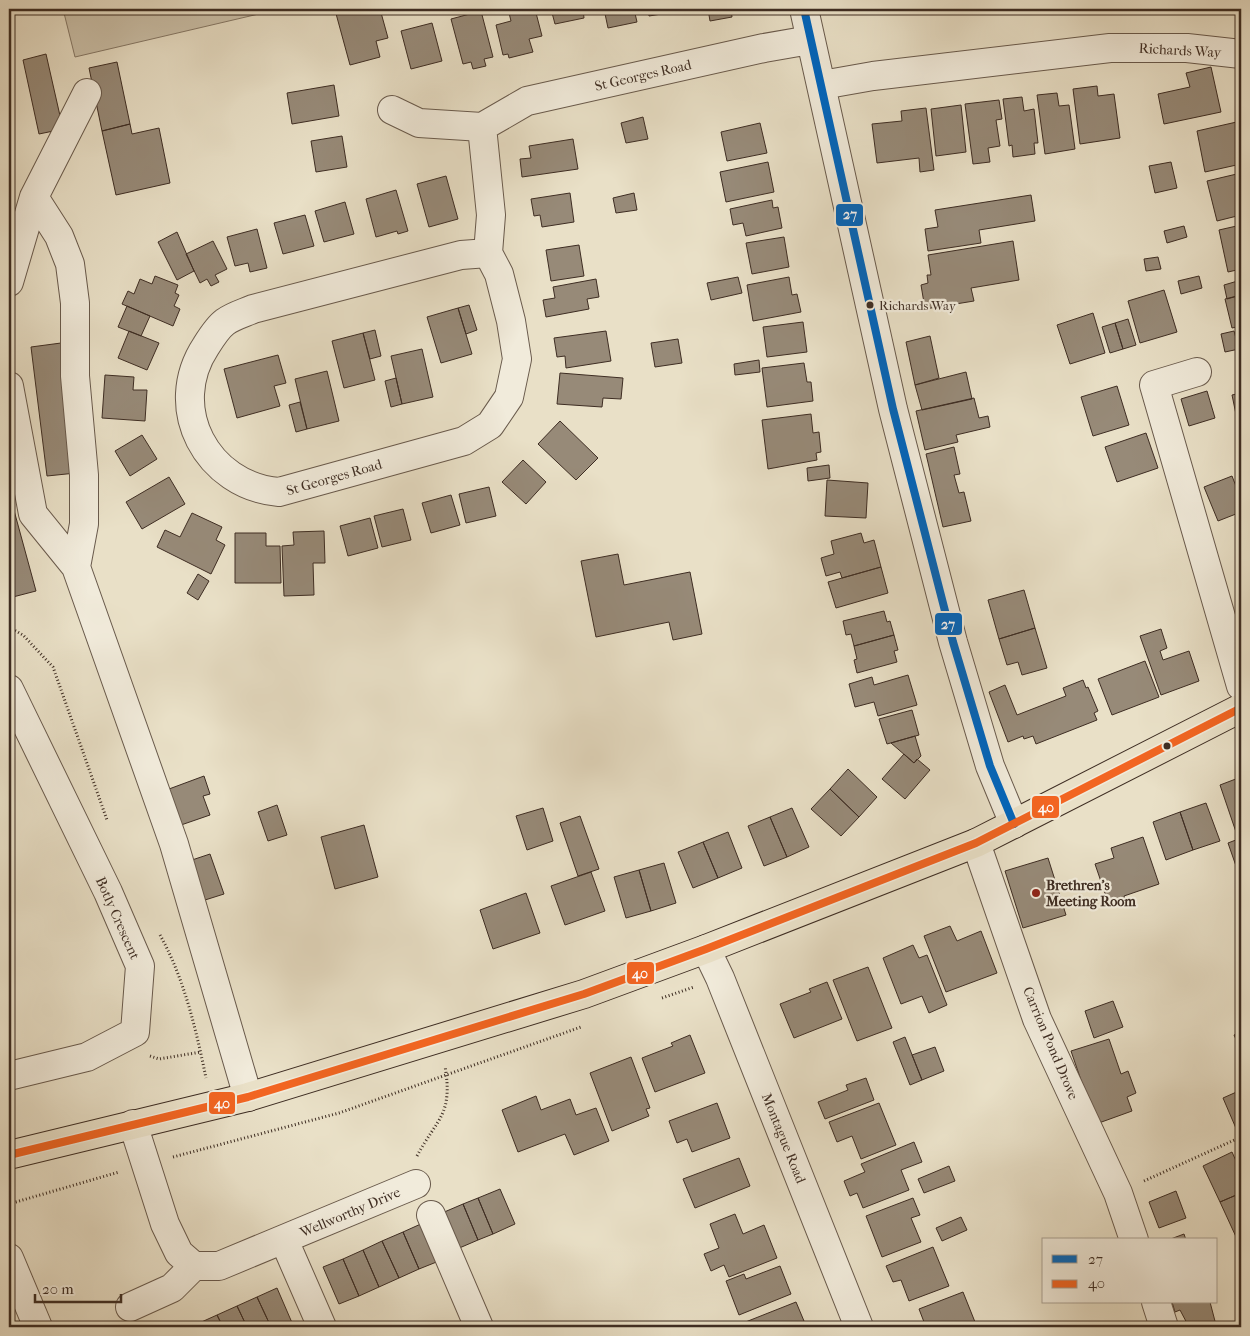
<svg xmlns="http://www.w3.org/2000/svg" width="1250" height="1336" font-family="'IM FELL French Canon',serif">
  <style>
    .green { fill: #ccc2ab; stroke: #857867 }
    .building { fill: #978a78; stroke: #3e2d23 }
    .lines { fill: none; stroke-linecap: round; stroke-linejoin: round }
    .minor-casing { stroke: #695a4c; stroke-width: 30 }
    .major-casing { stroke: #3e2d23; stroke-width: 30 }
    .path { stroke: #3e2d23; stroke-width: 3; stroke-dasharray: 1 2.5; stroke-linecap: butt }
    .minor { stroke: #f1ebdb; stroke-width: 28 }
    .major { stroke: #e9e0c7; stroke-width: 28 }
    .bus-1-casing { stroke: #f1ebdb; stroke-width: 11 }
    .bus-2-casing { stroke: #f1ebdb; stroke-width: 11 }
    .bus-1 { stroke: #0065bd; stroke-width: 8 }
    .bus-2 { stroke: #f26522; stroke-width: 8 }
    .bus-dot { fill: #3e2d23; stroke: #f1ebdb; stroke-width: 2 }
    .poi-dot { fill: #8f2418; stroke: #f1ebdb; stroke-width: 2 }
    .labels { text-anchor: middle; stroke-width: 4.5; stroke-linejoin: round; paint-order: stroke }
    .bus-label { font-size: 13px; fill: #3e2d23; stroke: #f1ebdb; text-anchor: start }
    .street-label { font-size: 14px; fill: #3e2d23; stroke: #f1ebdb }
    .poi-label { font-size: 14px; font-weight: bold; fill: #3e2d23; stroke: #f1ebdb; text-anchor: start }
    .line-badge { stroke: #f1ebdb; stroke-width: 2 }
    .badge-label { font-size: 14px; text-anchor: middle; font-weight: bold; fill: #fff }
  </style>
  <rect width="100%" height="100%" fill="#e9e0c7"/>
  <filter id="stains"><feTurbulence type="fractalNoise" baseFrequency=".004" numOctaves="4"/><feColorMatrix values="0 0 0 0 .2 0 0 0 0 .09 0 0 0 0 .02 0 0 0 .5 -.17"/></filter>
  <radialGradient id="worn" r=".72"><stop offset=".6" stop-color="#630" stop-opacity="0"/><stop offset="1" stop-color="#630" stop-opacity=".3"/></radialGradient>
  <path class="green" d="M63,9H280L75,57Z"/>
  <path class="building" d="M340,9H380L388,38L376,41L380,57L350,65L335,10Z
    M508,9H535L542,36L529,39L533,52L509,58L508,54L503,55L496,25L511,21Z
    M551,9H583L584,18L555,24Z
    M604,9H634L637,22L608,28Z
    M648,9H679L680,11L649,16Z
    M708,9H731L732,17L710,21Z
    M481,11L493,57L484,59L486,66L473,69L471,62L463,64L451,19Z
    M432,23L442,61L411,69L401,31Z
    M46,54L63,129L39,134L23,60Z
    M117,62L130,124L102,131L89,68Z
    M1211,67L1221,112L1164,124L1158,94L1190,87L1186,73Z
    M334,85L339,116L292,124L287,93Z
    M1097,86L1098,96L1114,94L1120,138L1080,144L1073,89Z
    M1057,93L1059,106L1069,105L1075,149L1045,154L1037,95Z
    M1022,97L1024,111L1034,109L1038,143H1034L1035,154L1013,157L1012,145L1009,146L1003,99Z
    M999,100L1002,119L996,120L1000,146L988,148L990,162L973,164L965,104Z
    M961,105L966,152L936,156L931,109Z
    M926,108L934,170L920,172L919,158L877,163L872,124L902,121L901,111Z
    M643,117L648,139L626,143L621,123Z
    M1241,121V164L1205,172L1197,131Z
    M760,123L767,153L727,161L721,132Z
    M130,124L132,134L159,128L170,183L116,195L102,131Z
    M342,136L347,167L316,172L311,141Z
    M573,139L578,169L522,177L520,159L531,158L529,146Z
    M768,162L774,192L726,202L720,172Z
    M1171,162L1177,188L1155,193L1149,166Z
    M1241,173V215L1217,221L1207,181Z
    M446,176L458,219L429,227L417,184Z
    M396,190L408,231L398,234L397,231L376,237L366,199Z
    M570,193L574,222L542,227L540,215L534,216L531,199Z
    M634,193L637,210L616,213L613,198Z
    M1031,195L1035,221L979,230L981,243L928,251L925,229L938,227L935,210Z
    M772,200L773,208L778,207L782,228L746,236L743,223L733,225L730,209Z
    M345,202L354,234L324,242L315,211Z
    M305,215L314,246L283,254L274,223Z
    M1241,225V269L1228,272L1219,230Z
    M1184,226L1187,237L1167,243L1164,231Z
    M257,229L267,268L250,272L248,263L235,266L227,237Z
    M177,232L194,271L177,280L158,242Z
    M784,237L789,267L752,274L746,243Z
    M213,241L227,269L215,275L219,282L211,286L207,279L200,283L186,254Z
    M1013,241L1019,280L971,288L974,301L925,309L921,285L928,283L927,275H931L928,255Z
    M579,245L584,276L551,281L546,250Z
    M1158,257L1161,269L1146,271L1144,259Z
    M155,276L178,285L175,293L179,295L174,306L180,309L173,326L122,304L128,291L134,294L140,279L152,284Z
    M1199,276L1202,288L1181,294L1178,281Z
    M738,277L742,293L711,300L707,283Z
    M789,277L792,295L797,294L801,312L753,321L747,285Z
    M596,279L599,297L587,299L589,309L546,317L543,300L555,298L553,287Z
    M1241,280V295L1227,299L1224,285Z
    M1164,290L1177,332L1140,343L1128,301Z
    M1241,295V326L1232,328L1225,299Z
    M469,305L477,330L466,334L458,308Z
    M127,306L150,316L141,336L118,327Z
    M458,308L472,354L441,363L427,317Z
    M1093,313L1105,353L1070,364L1057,325Z
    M1128,319L1136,345L1123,349L1115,323Z
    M803,322L807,352L767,357L763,327Z
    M1115,323L1123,349L1110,353L1102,327Z
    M375,330L381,356L370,359L363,333Z
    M129,331L159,343L147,370L118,358Z
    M606,331L611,361L566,368L565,356L557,357L554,338Z
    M1234,331L1239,349L1225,352L1221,334Z
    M363,333L375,380L344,388L332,341Z
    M930,336L939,378L915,385L906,342Z
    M678,339L682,363L655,367L651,343Z
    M61,343L76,473L47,476L31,347Z
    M1241,348V369L1236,349Z
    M422,349L433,397L402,404L391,356Z
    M278,355L286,383L274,386L280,406L237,418L224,369Z
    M759,360L760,372L735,375L734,364Z
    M804,363L807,382H811L813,401L767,407L762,368Z
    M327,371L339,421L307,429L295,379Z
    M966,372L972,399L922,410L915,385Z
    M560,373L623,378L621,399L603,398L602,407L557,404Z
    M105,375L134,377L133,390H147L145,421L102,418Z
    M396,378L402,404L391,407L385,381Z
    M1117,386L1129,425L1093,436L1081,397Z
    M1207,391L1215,418L1189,426L1181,399Z
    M1241,393V423L1238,424L1232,395Z
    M974,398L979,418L988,416L990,427L956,435L958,442L925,450L916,411Z
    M300,402L307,429L296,432L289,405Z
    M811,414L813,433L819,432L821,452L816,453L817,460L768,469L762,420Z
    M560,421L598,458L576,480L538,444Z
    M1146,433L1158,468L1117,482L1105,447Z
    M142,435L157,459L130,476L115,451Z
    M954,447L960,474L954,475L959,493L964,492L971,521L943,527L926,454Z
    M523,460L546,482L526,504L502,482Z
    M829,465L830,478L808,481L807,468Z
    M1232,476L1241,499V512L1218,521L1204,487Z
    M169,477L185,504L142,529L126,502Z
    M827,480L868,483L866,518L825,516Z
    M489,487L496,516L466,523L459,494Z
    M9,492L36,591L9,598Z
    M451,495L460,525L431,533L422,503Z
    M403,509L411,540L382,547L374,516Z
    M192,513L222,527L216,540L225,545L211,574L157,547L165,530L180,537Z
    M370,518L378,548L348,556L340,526Z
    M324,531L325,563H313L314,595L284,596L282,546L294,545L293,532Z
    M235,533H266V546H280L281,583H235Z
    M861,533L864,543L874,540L881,567L842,578L840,572L826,576L821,558L834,554L831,541Z
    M618,554L624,585L690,572L702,634L673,640L669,622L596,637L581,561Z
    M881,567L888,593L836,608L828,582Z
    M198,574L209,581L198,600L187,593Z
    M1024,590L1035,628L999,639L988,600Z
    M884,611L887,622L890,621L894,635L854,646L851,634L846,635L843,621Z
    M1035,628L1047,668L1022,675L1018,662L1007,665L999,639Z
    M1161,629L1167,648L1160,651L1163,660L1189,651L1199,681L1161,695L1140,636Z
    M894,635L898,650L894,651L897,662L857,673L854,660L857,659L854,646Z
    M1145,661L1159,697L1112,715L1098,679Z
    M908,675L917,705L878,716L874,702L855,707L849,684L872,677L874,685Z
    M1083,680L1086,688L1088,687L1098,711L1094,713L1097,720L1036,744L1033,736L1024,739L1023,736L1008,742L989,692L1005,685L1017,715L1066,696L1063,688Z
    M912,710L919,735L887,744L879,719Z
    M915,736L921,756L914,763L891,743Z
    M904,754L914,763L917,759L930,770L905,799L882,779Z
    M848,769L877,797L859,817L830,789Z
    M204,776L210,794L203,796L210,815L181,825L169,789Z
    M1241,777V834L1237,835L1220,785Z
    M830,789L859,817L841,836L811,809Z
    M1206,803L1220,841L1193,850L1180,812Z
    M277,805L287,835L268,841L258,812Z
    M543,808L553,841L527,850L516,816Z
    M792,808L809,847L787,857L770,817Z
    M1180,812L1193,850L1166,860L1153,822Z
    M580,816L599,869L578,876L560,823Z
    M770,817L787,857L764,866L748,826Z
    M364,825L378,877L335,889L321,837Z
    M728,832L742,868L718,878L703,842Z
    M1143,837L1159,884L1124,896L1125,899L1109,905L1095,864L1114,858L1111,848Z
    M1241,838V864L1236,866L1228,843Z
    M703,842L718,878L693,888L678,852Z
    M210,854L224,894L205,900L192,860Z
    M1048,858L1066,915L1023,928L1005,871Z
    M664,863L676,903L651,911L639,870Z
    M639,870L651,911L626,918L614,877Z
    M591,872L605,911L565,925L551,886Z
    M526,893L540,933L493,949L480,910Z
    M950,926L957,941L981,931L997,973L946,992L924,936Z
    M913,945L919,958L927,955L947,1005L929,1013L922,996L901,1004L883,958Z
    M868,967L892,1028L857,1041L833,980Z
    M827,982L842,1019L794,1038L780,1004L811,992L809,989Z
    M1113,1001L1123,1027L1094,1038L1085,1011Z
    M1241,1032V1050L1234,1035Z
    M690,1035L705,1073L655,1092L642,1058L673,1046L671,1043Z
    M905,1037L922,1080L910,1085L893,1042Z
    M1109,1039L1121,1074L1128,1071L1136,1093L1127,1097L1132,1111L1096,1124L1071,1051Z
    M935,1047L944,1071L922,1080L912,1055Z
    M631,1057L650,1108L646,1109L649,1116L612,1131L590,1073Z
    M866,1078L874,1100L825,1119L818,1102L848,1090L846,1085Z
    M1241,1090V1132L1238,1133L1223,1098Z
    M536,1096L541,1110L570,1099L576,1115L596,1108L609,1141L574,1155L565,1134L518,1152L502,1110Z
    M717,1103L730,1138L692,1152L687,1139L677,1143L669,1121Z
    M879,1103L896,1145L861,1159L852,1136L837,1142L829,1122Z
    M914,1142L922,1162L901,1170L909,1190L863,1208L857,1193L850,1196L844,1181L865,1172L861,1164Z
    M1232,1152L1241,1172V1193L1220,1202L1203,1166Z
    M739,1158L750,1186L695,1208L683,1179Z
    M949,1166L955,1181L924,1193L918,1179Z
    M500,1189L515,1224L493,1234L478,1198Z
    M1176,1191L1186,1218L1159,1228L1149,1202Z
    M1241,1193V1237L1237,1239L1220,1202Z
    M478,1198L493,1234L478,1240L463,1204Z
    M913,1198L920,1215L911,1218L921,1242L882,1257L866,1216Z
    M463,1204L478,1240L457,1249L442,1213Z
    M735,1214L743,1234L764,1225L777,1258L729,1277L724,1265L711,1271L704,1254L719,1248L710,1224Z
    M961,1217L967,1230L942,1241L936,1228Z
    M423,1223L439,1261L419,1269L403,1232Z
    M403,1232L419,1269L399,1278L382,1241Z
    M1184,1234L1186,1240H1168Z
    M382,1241L399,1278L379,1287L363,1250Z
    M933,1247L949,1286L909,1301L901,1280L893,1282L886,1266Z
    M363,1250L379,1287L359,1296L343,1259Z
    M343,1259L359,1296L339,1304L323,1267Z
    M780,1266L791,1294L739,1315L726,1281L744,1274L746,1279Z
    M277,1288L293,1325L288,1327H271L257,1297Z
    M963,1292L977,1327H910L924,1322L919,1309Z
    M257,1297L271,1327H247L237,1306Z
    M796,1302L804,1321L798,1323L800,1327H745L743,1323Z
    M1172,1302H1210L1216,1325L1209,1327H1189L1180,1310L1175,1312Z
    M237,1306L247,1327H223L217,1315Z
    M217,1315L223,1327H199L197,1324Z"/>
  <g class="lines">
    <g class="minor-casing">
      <path id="minor" d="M804,9L893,409L953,642L990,766L1014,824
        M822,85L873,76L1110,48H1187L1241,54
        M392,110L419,123L482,127L527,101L764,48L810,40
        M482,127L491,215L488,253L499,274L511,321L517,359L509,397L490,425L464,441L279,492C207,486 165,408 206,346C211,338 218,327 225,322C233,316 244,313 253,309L461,255L488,253
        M34,197L59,236L70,264L75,303V376L84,475V524L76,567
        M9,282L34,197L87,93
        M1197,372L1154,385L1241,686
        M9,386L33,514L76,567L174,844L248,1097
        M9,689L108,892L140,966L135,1032L87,1057L9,1076
        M976,843L1037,1019L1118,1193L1134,1240
        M706,949L720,978L859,1327
        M133,1124L165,1224L179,1253L194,1266H219L416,1184
        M431,1215L479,1327
        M284,1240L322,1327
        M9,1258L38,1327
        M1156,1302L1164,1327
        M130,1307L172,1288L194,1266"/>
    </g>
    <g class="major-casing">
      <path id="major" d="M9,1155L248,1097L584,994L706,949L976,843L1241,708"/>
    </g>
    <path class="path" d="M9,627L23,635L53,667L107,820
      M160,935C184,978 196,1029 206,1078
      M662,998L694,987
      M150,1056L159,1059L201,1052
      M417,1156C438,1117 453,1115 445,1066
      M173,1157L339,1113L581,1027
      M1144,1181L1241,1137
      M9,1204L119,1172"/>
    <use href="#minor" class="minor"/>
    <use href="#major" class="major"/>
    <g class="bus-1-casing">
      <path id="bus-1" d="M804,9L893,409L953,642L990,766L1014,824"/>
    </g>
    <g class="bus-2-casing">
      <path id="bus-2" d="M9,1155L248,1097L584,994L706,949L976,843L1241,708"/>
    </g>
    <use href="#bus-1" class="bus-1"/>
    <use href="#bus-2" class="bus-2"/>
  </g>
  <g class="bus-dot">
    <circle cx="870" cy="305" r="4.5"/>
    <circle cx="1167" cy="746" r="4.5"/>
  </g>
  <circle class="poi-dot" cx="1036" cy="893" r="5"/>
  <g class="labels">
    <g class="bus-label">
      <text x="879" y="310">Richards Way</text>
    </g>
    <g class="street-label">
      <text transform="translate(1180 50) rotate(3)" y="5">Richards Way</text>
      <text transform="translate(643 75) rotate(-13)" y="5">St Georges Road</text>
      <text transform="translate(334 477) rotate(-16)" y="5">St Georges Road</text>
      <text transform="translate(118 918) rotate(66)" y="5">Botly Crescent</text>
      <text transform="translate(1051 1043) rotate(67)" y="5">Carrion Pond Drove</text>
      <text transform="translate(784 1138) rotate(68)" y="5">Montague Road</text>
      <text transform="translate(350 1212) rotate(-23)" y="5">Wellworthy Drive</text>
    </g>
    <g class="poi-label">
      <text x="1046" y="890">Brethren's<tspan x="1046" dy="16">Meeting Room</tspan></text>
    </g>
  </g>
  <g class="line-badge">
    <rect x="835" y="203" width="29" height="24" rx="5" fill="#0065bd"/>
    <rect x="934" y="612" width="29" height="24" rx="5" fill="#0065bd"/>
    <rect x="1031" y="795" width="29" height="24" rx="5" fill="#f26522"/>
    <rect x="626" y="961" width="29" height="24" rx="5" fill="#f26522"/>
    <rect x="208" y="1091" width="28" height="24" rx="5" fill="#f26522"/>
  </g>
  <g class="badge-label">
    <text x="850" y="219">27</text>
    <text x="948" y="629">27</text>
    <text x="1046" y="812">40</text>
    <text x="640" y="978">40</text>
    <text x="222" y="1108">40</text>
  </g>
  <rect width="1250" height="1336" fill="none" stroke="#e9e0c7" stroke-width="30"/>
  <rect x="10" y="10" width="1230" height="1316" fill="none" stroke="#3e2d23" stroke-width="2.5"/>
  <rect x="15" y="15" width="1220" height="1306" fill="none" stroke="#3e2d23"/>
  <rect x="1042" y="1238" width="175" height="65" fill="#f1ebdb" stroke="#a99f91"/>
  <rect x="1052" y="1255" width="25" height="8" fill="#0065bd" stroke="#a99f91"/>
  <text x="1088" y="1264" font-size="15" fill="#3e2d23">27</text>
  <rect x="1052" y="1280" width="25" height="8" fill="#f26522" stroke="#a99f91"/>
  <text x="1088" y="1288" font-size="15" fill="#3e2d23">40</text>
  <path d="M35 1294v8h86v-8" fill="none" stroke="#3e2d23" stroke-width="2.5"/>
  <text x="42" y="1294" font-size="15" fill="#3e2d23" stroke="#f1ebdb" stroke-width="4" paint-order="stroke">20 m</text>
  <rect width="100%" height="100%" filter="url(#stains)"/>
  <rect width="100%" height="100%" fill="url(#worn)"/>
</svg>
